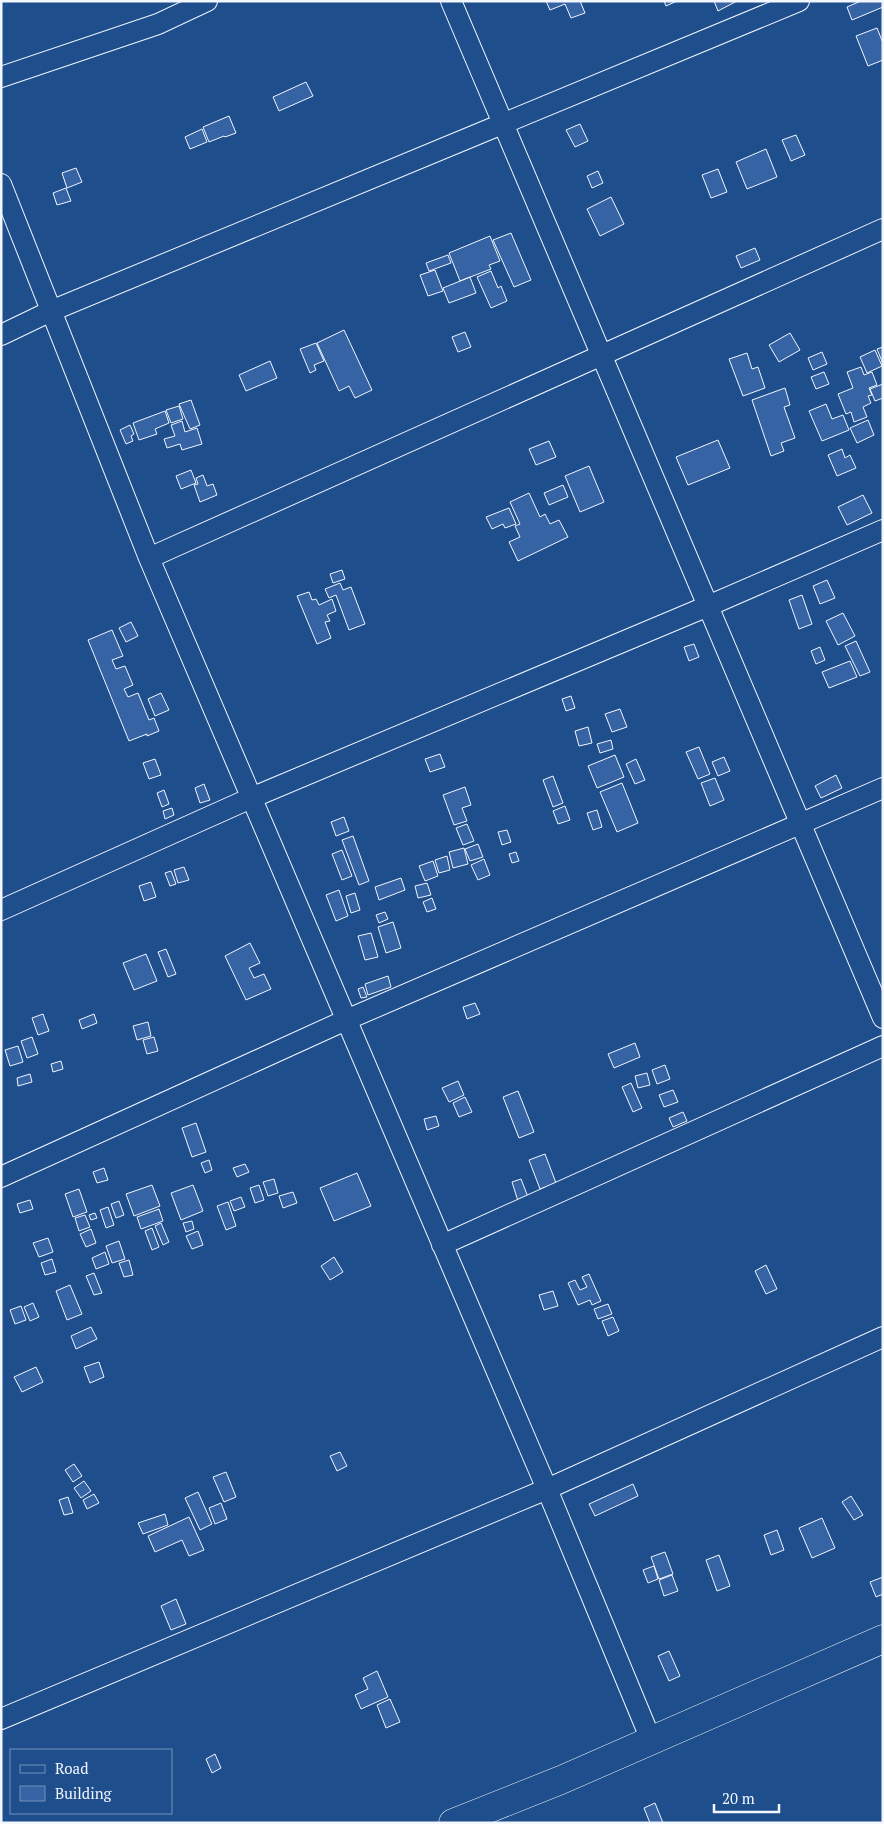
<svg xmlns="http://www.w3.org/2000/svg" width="884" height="1824" font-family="'PT Serif',serif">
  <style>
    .building { fill: #3563a3; stroke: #f2f6ff }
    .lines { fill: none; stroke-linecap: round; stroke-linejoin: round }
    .street-casing { stroke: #f2f6ff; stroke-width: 22 }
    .secondary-casing { stroke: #f2f6ff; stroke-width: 29 }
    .street { stroke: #1f4e8c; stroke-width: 20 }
    .secondary { stroke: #1f4e8c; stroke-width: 28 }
  </style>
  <rect width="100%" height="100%" fill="#1f4e8c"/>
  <path class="building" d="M546,1H580L585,13L571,18L565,4L550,10Z
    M664,1H677L666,6Z
    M714,1H737L718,11Z
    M861,1H883V7L852,20L847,7Z
    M877,28L883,43V60L868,66L856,36Z
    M306,82L313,96L279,111L273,97Z
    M229,116L236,133L225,137L224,136L209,142L203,127Z
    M580,124L588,141L575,147L566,130Z
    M202,129L207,142L190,149L185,137Z
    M796,135L805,155L791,161L782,140Z
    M766,149L777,177L747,189L736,162Z
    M76,168L82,182L67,188L62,173Z
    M718,169L727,192L711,198L702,175Z
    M598,171L603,183L592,188L587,176Z
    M66,188L71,201L57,205L53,193Z
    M611,197L624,224L600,236L587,209Z
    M511,233L531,280L514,287L493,240Z
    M490,236L500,261L489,265L491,269L460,281L449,253Z
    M755,248L760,260L741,268L736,256Z
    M448,255L451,263L429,271L426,263Z
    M435,270L443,291L428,296L420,275Z
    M491,271L498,288L501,286L507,301L491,308L477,277Z
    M470,277L476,293L449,303L443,288Z
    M344,330L372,390L355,398L349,386L339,391L317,343Z
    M465,332L471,347L458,352L452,337Z
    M790,333L800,350L779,362L769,345Z
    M316,343L324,361L314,365L316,370L310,373L300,349Z
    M883,347V364L877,349Z
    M875,350L882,366L867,373L860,357Z
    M822,352L827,364L813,370L808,358Z
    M747,353L752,369L758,367L765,388L743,396L729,359Z
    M270,361L277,378L246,391L239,375Z
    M861,367L864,375L872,372L877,385L869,388L872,395L868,396L871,403L863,407L867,417L854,422L851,412L846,414L838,394L853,388L847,372Z
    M824,372L829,384L816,389L811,377Z
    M883,384V398L875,401L870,389Z
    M785,388L790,405L784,407L795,438L781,443L784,451L771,456L752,400Z
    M191,400L200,425L190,429L179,404Z
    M826,404L832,419L843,415L849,430L822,441L809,411Z
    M179,406L183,419L171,423L166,410Z
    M165,411L169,423L155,429L157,434L139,440L133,423Z
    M868,420L874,435L857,443L850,428Z
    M182,421L185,432L197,428L202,444L182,450L180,444L167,448L164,439L175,436L171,425Z
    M130,425L134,434L131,436L133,441L126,444L120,430Z
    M718,440L730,468L688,485L676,457Z
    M549,441L556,457L536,465L529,449Z
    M842,449L845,458L850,455L856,468L837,476L828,455Z
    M589,466L604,502L580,512L565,476Z
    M191,470L196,483L181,489L176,476Z
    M203,475L207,486L213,484L217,495L200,502L194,485L198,484L196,478Z
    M563,485L568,497L549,505L544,493Z
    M529,493L540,517L545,514L550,524L559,520L568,537L518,561L509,542L520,537L515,526L520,524L510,502Z
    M863,495L872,513L847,525L838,507Z
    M509,508L516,524L505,528L503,524L492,529L486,517Z
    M342,570L345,579L333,583L330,574Z
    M827,580L835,598L820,604L813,586Z
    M340,583L343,590L351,587L365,624L349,630L336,595L329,598L325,589Z
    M309,592L312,600L316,599L319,605L332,599L336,611L327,615L330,621L325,622L331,638L317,644L297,596Z
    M802,595L812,624L799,629L789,600Z
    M843,613L855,636L838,645L826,621Z
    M131,622L138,636L126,642L119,628Z
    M112,630L123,656L112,660L116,669L125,666L133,685L124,689L128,697L138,693L149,720L154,718L159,731L147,736V734L129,741L88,640Z
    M856,641L870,672L860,676L845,646Z
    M694,644L699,657L689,661L684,647Z
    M820,647L825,660L816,664L811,651Z
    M850,661L857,677L829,688L822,672Z
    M161,693L169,710L155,716L148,699Z
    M571,696L575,708L566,711L562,699Z
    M620,709L627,727L612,732L605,714Z
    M588,727L592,743L579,746L575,731Z
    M611,740L613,749L600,753L597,744Z
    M699,747L710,774L698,779L686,752Z
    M440,754L445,767L430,772L425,759Z
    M615,755L624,777L597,788L588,766Z
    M724,757L730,771L718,776L712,762Z
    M155,759L161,775L149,779L143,763Z
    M636,759L645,780L635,784L626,764Z
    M836,775L842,788L821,798L815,786Z
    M553,776L563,803L553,807L543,780Z
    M715,778L724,800L710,806L701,783Z
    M622,783L638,823L617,832L600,792Z
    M204,784L210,800L200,803L195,788Z
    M465,787L471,805L462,808L467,821L454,825L443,795Z
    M164,790L169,804L162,807L157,793Z
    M565,806L570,820L558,824L553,811Z
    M172,808L174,815L165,819L163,811Z
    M597,810L602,827L593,830L587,813Z
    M344,817L349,831L336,836L331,822Z
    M467,824L474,841L463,845L456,828Z
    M507,830L511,842L502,845L498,832Z
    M353,836L369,881L359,885L342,840Z
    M478,844L483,857L470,861L465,849Z
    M464,848L468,864L453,868L449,852Z
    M342,850L352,876L342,880L332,854Z
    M516,852L519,861L512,863L509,854Z
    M447,856L450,870L439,873L435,860Z
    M484,859L490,875L478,880L471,865Z
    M433,861L438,876L425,881L419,866Z
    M184,867L189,880L178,883L174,870Z
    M171,871L176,884L170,886L165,873Z
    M401,878L405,890L379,900L375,887Z
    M151,882L156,897L144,901L139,886Z
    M427,883L431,895L418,898L415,886Z
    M339,890L348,916L336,921L326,895Z
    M355,893L360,910L351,913L346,896Z
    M432,898L436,909L427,912L423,902Z
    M385,912L388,919L379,923L376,915Z
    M393,922L401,948L386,953L378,927Z
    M371,933L378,957L365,960L358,936Z
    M250,943L260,963L249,968L254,978L264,974L271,989L246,1000L225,956Z
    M166,949L176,974L168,977L158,952Z
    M146,954L157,981L134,990L123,963Z
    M388,976L391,987L368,995L365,984Z
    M363,987L367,997L361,998L358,989Z
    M475,1003L480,1014L467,1019L463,1007Z
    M43,1014L49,1031L38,1035L32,1018Z
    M94,1014L97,1023L82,1029L79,1020Z
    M148,1022L151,1036L137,1040L133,1026Z
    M32,1037L38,1054L27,1058L21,1041Z
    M154,1037L158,1051L147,1054L143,1040Z
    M635,1043L640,1057L614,1068L608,1054Z
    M18,1046L23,1062L10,1066L5,1050Z
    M61,1061L63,1069L53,1072L51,1064Z
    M665,1065L670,1079L657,1084L652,1070Z
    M647,1073L650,1085L638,1088L635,1076Z
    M30,1074L32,1082L18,1086L17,1078Z
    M458,1081L464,1095L449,1102L442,1088Z
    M631,1083L642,1108L633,1112L622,1087Z
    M673,1090L678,1102L664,1107L659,1095Z
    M518,1091L534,1132L519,1138L503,1097Z
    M465,1097L472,1112L459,1117L453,1103Z
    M683,1112L687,1121L673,1127L669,1118Z
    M436,1116L439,1126L427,1130L424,1119Z
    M196,1123L206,1152L192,1157L182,1128Z
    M545,1154L556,1183L540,1189L529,1160Z
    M209,1160L212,1170L205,1173L201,1163Z
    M245,1164L249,1172L237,1177L233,1168Z
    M104,1168L108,1180L97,1183L93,1172Z
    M357,1173L371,1206L334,1221L320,1188Z
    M274,1179L278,1193L268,1196L263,1182Z
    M521,1179L528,1197L518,1201L512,1182Z
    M152,1185L160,1206L134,1216L126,1194Z
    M193,1185L203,1211L181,1220L171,1193Z
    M259,1185L264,1200L255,1203L250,1188Z
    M79,1189L87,1212L73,1217L65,1194Z
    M293,1192L297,1203L283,1208L279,1196Z
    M241,1197L245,1207L234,1211L230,1201Z
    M30,1200L33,1209L20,1213L17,1204Z
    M119,1201L124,1215L116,1218L111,1204Z
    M228,1202L236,1226L226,1230L217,1206Z
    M108,1207L114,1225L106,1228L100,1210Z
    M159,1209L163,1221L141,1229L137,1217Z
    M95,1213L97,1218L91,1220L89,1215Z
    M85,1215L90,1227L79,1231L75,1218Z
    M192,1221L194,1229L186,1232L183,1223Z
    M161,1223L169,1242L163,1245L155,1226Z
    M152,1228L159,1247L152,1250L145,1231Z
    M91,1229L96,1243L86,1247L80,1234Z
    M198,1231L203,1245L192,1249L186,1236Z
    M48,1238L53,1252L39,1257L33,1243Z
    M119,1241L125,1259L112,1263L106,1246Z
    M105,1252L109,1264L96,1269L92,1258Z
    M334,1257L343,1272L330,1280L321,1266Z
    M52,1259L56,1272L45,1275L41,1263Z
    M129,1260L133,1275L124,1277L119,1263Z
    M766,1265L777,1289L766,1294L755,1271Z
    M94,1273L102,1293L94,1295L86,1276Z
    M589,1274L601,1301L592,1305L590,1300L578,1305L568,1283L575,1280L580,1290L587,1287L582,1277Z
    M70,1285L82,1314L67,1320L56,1291Z
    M553,1291L558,1306L544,1310L539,1295Z
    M33,1303L39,1317L30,1321L24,1307Z
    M608,1304L612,1314L598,1319L594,1309Z
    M21,1306L26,1320L15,1324L10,1310Z
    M613,1317L619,1331L608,1336L602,1321Z
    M91,1327L97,1339L76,1349L71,1336Z
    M99,1362L104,1377L90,1383L84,1367Z
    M36,1367L43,1382L22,1392L14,1377Z
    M340,1452L347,1466L337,1471L330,1456Z
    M74,1464L82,1476L73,1482L65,1470Z
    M226,1472L236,1497L224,1502L213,1477Z
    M84,1481L91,1491L81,1498L74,1488Z
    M633,1484L638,1496L595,1516L589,1504Z
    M198,1492L212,1524L200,1530L185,1498Z
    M94,1494L99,1503L87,1509L83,1500Z
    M851,1496L863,1515L854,1520L842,1502Z
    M68,1497L73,1513L64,1515L59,1500Z
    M221,1503L227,1519L215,1524L209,1508Z
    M165,1514L168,1525L143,1534L138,1523Z
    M189,1517L204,1550L189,1556L182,1540L155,1552L148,1536Z
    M822,1518L835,1548L812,1558L799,1528Z
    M777,1530L784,1550L771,1555L764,1535Z
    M665,1552L673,1574L659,1579L651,1557Z
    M719,1555L730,1586L717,1591L706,1560Z
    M654,1566L658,1579L648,1583L643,1570Z
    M672,1575L678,1591L664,1596L659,1580Z
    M883,1577V1594L876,1597L870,1582Z
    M176,1599L186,1624L171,1630L161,1606Z
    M669,1651L680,1676L669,1681L658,1656Z
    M377,1671L388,1697L361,1709L355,1695L368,1689L363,1678Z
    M390,1699L400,1722L386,1728L377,1705Z
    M215,1754L221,1768L212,1773L206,1759Z
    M655,1803L663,1823H650L644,1808Z"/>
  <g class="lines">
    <g class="street-casing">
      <path id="street" d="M451,1L883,1018
        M1,77L158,24L207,1
        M1,184L149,558L547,1489L651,1740
        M1,335L51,311L799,1
        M149,558L883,229
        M1,910L251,798L708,606L883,530
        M1,1177L346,1020L883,788
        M442,1245L883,1046
        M1,1719L547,1489L883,1337"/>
    </g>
    <g class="secondary-casing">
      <path id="secondary" d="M453,1823L561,1780L883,1639"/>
    </g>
    <use href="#street" class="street"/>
    <use href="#secondary" class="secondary"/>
  </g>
  <rect width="884" height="1824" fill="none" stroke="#f2f6ff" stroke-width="5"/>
  <rect x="10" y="1749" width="162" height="65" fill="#1f4e8c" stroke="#7391ba"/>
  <rect x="20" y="1765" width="25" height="8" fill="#1f4e8c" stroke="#7391ba"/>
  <text x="55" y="1774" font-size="15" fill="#f2f6ff">Road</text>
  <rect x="20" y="1786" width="25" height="15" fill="#3563a3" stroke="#7391ba"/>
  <text x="55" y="1799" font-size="15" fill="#f2f6ff">Building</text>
  <path d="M714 1804v8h65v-8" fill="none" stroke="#f2f6ff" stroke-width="2.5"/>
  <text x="722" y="1804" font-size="15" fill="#f2f6ff" stroke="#1f4e8c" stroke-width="4" paint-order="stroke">20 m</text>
</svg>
